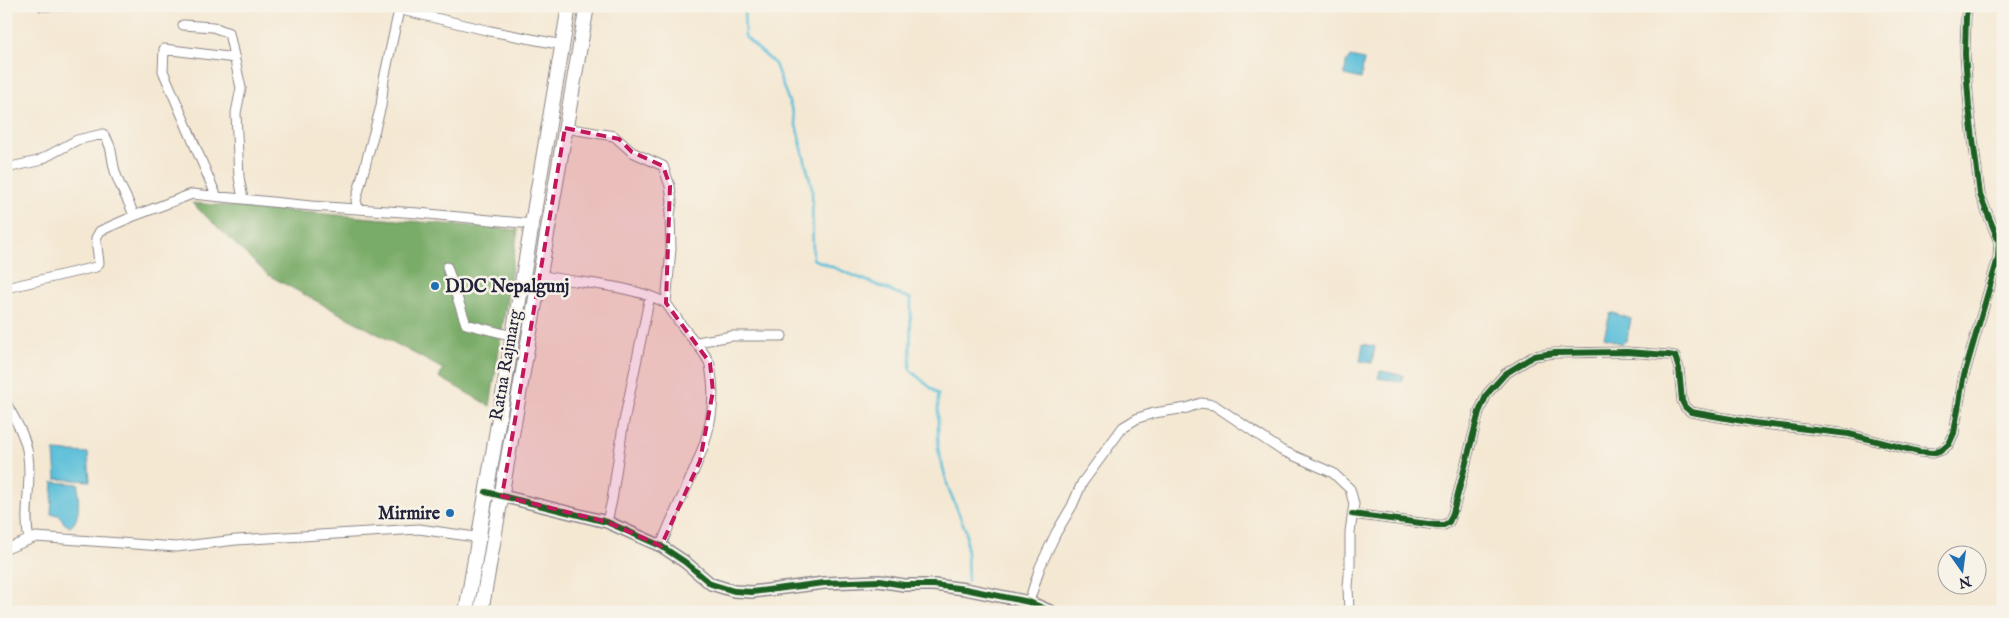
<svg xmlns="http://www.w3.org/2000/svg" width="2009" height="618" font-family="'IM FELL English',serif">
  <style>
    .forest { fill: #79ac67; stroke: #4e6751 }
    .water { fill: #5bbfd9; stroke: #3e708a }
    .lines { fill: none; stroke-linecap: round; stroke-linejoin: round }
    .stream { stroke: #5bbfd9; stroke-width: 2.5 }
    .minor-casing { stroke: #8b8587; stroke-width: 11 }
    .tertiary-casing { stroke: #8b8587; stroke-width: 14 }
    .trunk-casing { stroke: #8b8587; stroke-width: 16 }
    .minor { stroke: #fff; stroke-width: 9 }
    .tertiary { stroke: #fff; stroke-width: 11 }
    .trunk { stroke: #fff; stroke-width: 14 }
    .cycleway-casing { stroke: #f7f3e8; stroke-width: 9 }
    .cycleway { stroke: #1b5e20; stroke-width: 6 }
    .marked { fill: #c2185b; fill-opacity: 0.2; stroke: #c2185b; stroke-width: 4; stroke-dasharray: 10 6; stroke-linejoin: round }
    .poi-dot { fill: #1f6fb2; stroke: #f7f3e8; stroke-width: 2 }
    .labels { text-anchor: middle; stroke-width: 5; stroke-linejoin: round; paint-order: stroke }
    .poi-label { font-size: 18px; font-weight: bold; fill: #22223b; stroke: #f7f3e8; text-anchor: start }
    .street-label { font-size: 18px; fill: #22223b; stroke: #f7f3e8 }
  </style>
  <rect width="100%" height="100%" fill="#f7f3e8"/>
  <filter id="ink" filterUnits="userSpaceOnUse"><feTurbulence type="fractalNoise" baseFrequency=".02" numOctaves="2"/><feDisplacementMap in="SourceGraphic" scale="10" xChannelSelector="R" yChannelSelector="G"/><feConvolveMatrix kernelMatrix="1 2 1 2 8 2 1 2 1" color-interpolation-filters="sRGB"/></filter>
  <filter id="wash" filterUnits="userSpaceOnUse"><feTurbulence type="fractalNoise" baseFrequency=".0096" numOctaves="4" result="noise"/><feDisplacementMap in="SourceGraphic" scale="20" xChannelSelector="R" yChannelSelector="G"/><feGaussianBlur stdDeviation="1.12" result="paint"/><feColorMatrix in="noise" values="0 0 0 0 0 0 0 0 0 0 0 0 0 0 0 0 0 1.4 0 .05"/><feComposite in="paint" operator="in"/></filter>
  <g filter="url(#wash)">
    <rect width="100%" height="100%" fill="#f4e8d3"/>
    <path class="forest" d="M192,203L518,230L490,406L439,377L443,369L268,275Z"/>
    <path class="water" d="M1350,57L1364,60L1361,79L1345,75L1346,63Z
      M1613,313L1631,319L1627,339L1621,344L1604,337L1610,314Z
      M1363,344L1375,347L1372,363L1360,361Z
      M1380,371L1403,375L1402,382L1378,378Z
      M54,451L88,453L90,481L56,479Z
      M53,482L79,484C77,498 82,519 70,527L64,523L59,515L51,514Z"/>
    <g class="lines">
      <path class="stream" d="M744,6L745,37L775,64L793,113L812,188L813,259L911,299L910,370L938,394V449L948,487L966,531L968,581"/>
    </g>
  </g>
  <g filter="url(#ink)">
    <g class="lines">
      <g class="minor-casing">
        <path id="minor" d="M42,6H68
          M385,6L490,31L563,45
          M183,25L213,27L229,33L241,88L236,113L239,177L243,199
          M565,128L614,136L632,152L663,166L670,186L672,202L670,215L671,249L666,303C674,314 682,327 691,337C698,345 704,352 709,362C711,367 711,374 712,380C719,440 680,492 661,546
          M6,168L38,161L77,140L103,134C113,145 111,158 115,171C119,187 129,200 134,216
          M216,195L163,71L164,49L235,58
          M358,209L356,200L381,106L384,79L399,10
          M447,267L466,324L513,336
          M539,275C579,284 630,284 666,303
          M6,288L96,267L99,263L96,238L100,231L134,216L192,194L311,206L418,213L532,224
          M697,342L732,336H782
          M6,403C15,420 26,436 28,456C32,484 23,512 29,540
          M1352,514L1436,525H1444L1449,522L1453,513L1479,412L1487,394L1505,374L1534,356L1554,353L1627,352L1668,355L1675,356L1679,369L1682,401L1685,407L1691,412L1754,423L1849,434L1919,452L1933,453L1942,450L1949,444L1954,433L1963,379L1998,258L1999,242L1980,195L1969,107L1965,54L1966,16L1968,6
          M607,522L612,500L623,426L650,296
          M6,549L36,537L176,547L236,540L419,529L482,538
          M1029,602L1040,567L1056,533L1072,506L1082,483L1123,427L1138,418L1154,413L1187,408L1201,403L1214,405L1281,450L1333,473L1350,489L1354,504L1350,532V565L1348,586L1349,612"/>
      </g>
      <g class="tertiary-casing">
        <path id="tertiary" d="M486,492L607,522L661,546L685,562L711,584L734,591L752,592L824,583L879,581L904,585H934L965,589L1029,602L1052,612"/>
      </g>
      <g class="trunk-casing">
        <path id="trunk" d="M466,612L569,6
          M481,612L587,6"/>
      </g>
      <use href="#minor" class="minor"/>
      <use href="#tertiary" class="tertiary"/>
      <use href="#trunk" class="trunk"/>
      <g class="cycleway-casing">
        <path id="cycleway" d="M486,492L607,522L661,546L685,562L711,584L734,591L752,592L824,583L879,581L904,585H934L965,589L1029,602L1052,612
          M1352,514L1436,525H1444L1449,522L1453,513L1479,412L1487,394L1505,374L1534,356L1554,353L1627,352L1668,355L1675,356L1679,369L1682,401L1685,407L1691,412L1754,423L1849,434L1919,452L1933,453L1942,450L1949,444L1954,433L1963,379L1998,258L1999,242L1980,195L1969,107L1965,54L1966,16L1968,6"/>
      </g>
      <use href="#cycleway" class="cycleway"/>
    </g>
  </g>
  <path class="marked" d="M565,128L619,139L632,152L663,166L670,186L666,303L710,363L713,391L700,461L661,546L607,522L502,496Z"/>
  <g class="poi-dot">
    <circle cx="435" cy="286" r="5"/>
    <circle cx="450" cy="513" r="5"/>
  </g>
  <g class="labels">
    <g class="poi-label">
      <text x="445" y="292">DDC Nepalgunj</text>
      <text x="440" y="519" text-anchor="end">Mirmire</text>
    </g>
    <g class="street-label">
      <text transform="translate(505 365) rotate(-80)" y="6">Ratna Rajmarg</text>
    </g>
  </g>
  <rect width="2009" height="618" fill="none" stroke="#f7f3e8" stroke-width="25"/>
  <g transform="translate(1962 570) rotate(166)"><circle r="24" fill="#f7f3e8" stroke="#a29fa3"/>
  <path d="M0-4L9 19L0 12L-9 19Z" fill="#1f6fb2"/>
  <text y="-8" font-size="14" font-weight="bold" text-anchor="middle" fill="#22223b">N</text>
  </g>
</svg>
